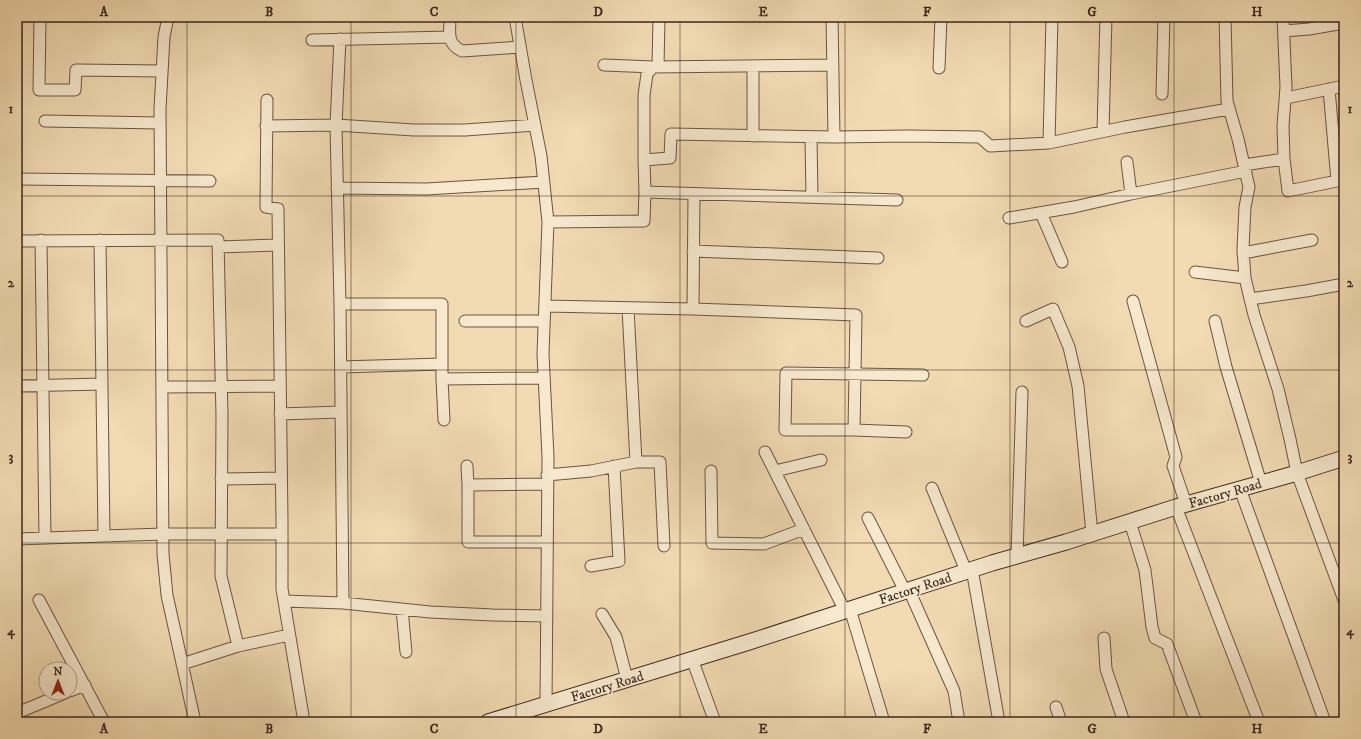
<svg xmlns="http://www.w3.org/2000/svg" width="1361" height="739" font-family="'IM FELL DW Pica',serif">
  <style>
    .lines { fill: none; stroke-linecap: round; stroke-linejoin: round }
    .street-casing { stroke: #6a5542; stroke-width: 13 }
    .secondary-casing { stroke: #3d281d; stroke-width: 17 }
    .street { stroke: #f7e8ce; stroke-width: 11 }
    .secondary { stroke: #f7e8ce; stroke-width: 15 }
    .grid { fill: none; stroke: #3d281d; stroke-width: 1; stroke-opacity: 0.55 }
    .labels { text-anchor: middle; stroke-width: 3; stroke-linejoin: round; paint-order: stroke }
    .street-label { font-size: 14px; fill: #3d281d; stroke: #f7e8ce }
    .neatline { fill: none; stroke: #3d281d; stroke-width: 1.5 }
    .grid-label { font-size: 13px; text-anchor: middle; font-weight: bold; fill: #3d281d }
  </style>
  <rect width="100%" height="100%" fill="#f2dbb3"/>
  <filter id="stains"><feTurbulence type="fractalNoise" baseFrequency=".005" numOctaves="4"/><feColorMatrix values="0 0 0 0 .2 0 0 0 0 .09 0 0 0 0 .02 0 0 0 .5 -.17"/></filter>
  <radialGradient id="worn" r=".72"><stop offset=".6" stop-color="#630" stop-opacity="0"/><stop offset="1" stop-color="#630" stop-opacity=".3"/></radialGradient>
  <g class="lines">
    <g class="street-casing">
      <path id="street" d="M40,17L39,90H75L76,70L162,71
        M168,17L164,37L160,109L163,554L167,595L195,722
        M450,17C450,33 446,43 462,51L520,47
        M515,17L526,80L541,156L548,222L543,354L548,457L546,704
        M832,17L834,137L671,134L670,158L644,160V95L647,74L653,67L832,65
        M1225,17L1227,101L1238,139L1249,187L1245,207L1243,249L1245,278
        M1284,31L1309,29L1344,23
        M340,39L336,125L414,130H465L535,125
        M312,40L450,37
        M604,65L653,67
        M658,67L659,17
        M939,68L941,17
        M1162,94L1164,17
        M1286,98L1344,86
        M267,100L266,207L278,209L282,520V589L304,722
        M45,121L160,123
        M266,126L336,125L340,304L343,603L430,612L493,615L547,616
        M1103,131L1106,17
        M753,136V66
        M811,137L812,197
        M834,137L909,136L980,137L990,146L1049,143L1125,127L1229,109
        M1049,143L1052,17
        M1284,159L1288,191L1337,181L1329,89
        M644,160L645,192L897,200
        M1127,162L1131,194
        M1244,165L1284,159L1283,126L1286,87L1283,17
        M17,179L210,181
        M337,188L426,189L544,182
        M1041,213L1062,262
        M1009,218L1074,207L1131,194L1246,171
        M548,222L644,221L645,192
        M41,240L45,538
        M100,240L104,536L163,534H282
        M17,241L218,240L222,415L221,576L238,646L182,664
        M218,247L278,245
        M693,251L878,258
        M1243,253L1312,240
        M1195,272L1245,278L1254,315L1278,389L1290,439L1297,473L1344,600
        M1250,299L1306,291L1344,284
        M1133,301L1176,457L1173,466L1186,504
        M340,304H442V379
        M545,306L693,309L694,194
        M693,309L856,315L854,430L906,432
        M465,321H544
        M1026,321L1053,309L1069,347L1078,386L1092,534
        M1215,321L1226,367L1261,483
        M341,367L442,364
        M17,386L102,384
        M162,387L280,386
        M280,414L341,412
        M444,420L442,379L544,378
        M854,430H785L786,373L923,375
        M765,452L845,611
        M636,462H660L664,546
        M467,466L468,485
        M711,471L712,543L764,544L804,529
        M775,471L821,460
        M547,475L591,471L636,462L628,308
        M221,479L281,478
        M932,488L966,571
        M1240,489L1325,722
        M1176,507L1259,722
        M868,518L905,591
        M1130,522L1145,570L1152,627L1155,638L1167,644L1196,722
        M17,539L104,536
        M547,542H468V485L547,484
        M1017,556L1022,392
        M591,566L619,561L614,466
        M972,569L999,722
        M909,590L954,691L959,722
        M39,600L104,722
        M284,601L343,603
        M402,609L406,652
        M850,609L884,722
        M602,614L616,637L627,679
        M1104,638L1106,669L1124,722
        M238,646L289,635
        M692,659L715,722
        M70,691L85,685
        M1056,707L1061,722
        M17,713L65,693"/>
    </g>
    <g class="secondary-casing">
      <path id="secondary" d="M488,722L749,642L992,563L1066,542L1176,507L1297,473L1344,458"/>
    </g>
    <use href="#street" class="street"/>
    <use href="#secondary" class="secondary"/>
  </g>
  <path class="grid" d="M187,17V722M351,17V722M516,17V722M680,17V722M845,17V722M1010,17V722M1174,17V722M17,196H1344M17,370H1344M17,543H1344"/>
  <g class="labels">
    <g class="street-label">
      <text transform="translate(1225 493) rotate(-16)" y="5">Factory Road</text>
      <text transform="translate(915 588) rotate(-18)" y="5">Factory Road</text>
      <text transform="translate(607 686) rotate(-17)" y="5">Factory Road</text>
    </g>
  </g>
  <rect width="1361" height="739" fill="none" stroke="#f2dbb3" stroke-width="44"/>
  <g transform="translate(58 681)"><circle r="19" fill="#f7e8ce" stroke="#ad9b87"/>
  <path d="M0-3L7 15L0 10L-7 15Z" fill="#8f2418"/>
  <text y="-6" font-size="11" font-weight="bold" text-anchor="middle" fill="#3d281d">N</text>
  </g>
  <rect x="22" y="22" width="1317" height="695" class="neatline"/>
  <g class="grid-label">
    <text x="104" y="16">A</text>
    <text x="269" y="16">B</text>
    <text x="434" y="16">C</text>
    <text x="598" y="16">D</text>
    <text x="763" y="16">E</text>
    <text x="927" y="16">F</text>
    <text x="1092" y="16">G</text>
    <text x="1257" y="16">H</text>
    <text x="11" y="113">1</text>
    <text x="1350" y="113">1</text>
    <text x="11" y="287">2</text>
    <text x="1350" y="287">2</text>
    <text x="11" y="461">3</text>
    <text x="1350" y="461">3</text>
    <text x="11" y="635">4</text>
    <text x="1350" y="635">4</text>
    <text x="104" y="733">A</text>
    <text x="269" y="733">B</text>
    <text x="434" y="733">C</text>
    <text x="598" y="733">D</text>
    <text x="763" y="733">E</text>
    <text x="927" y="733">F</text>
    <text x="1092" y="733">G</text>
    <text x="1257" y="733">H</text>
  </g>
  <rect width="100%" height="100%" filter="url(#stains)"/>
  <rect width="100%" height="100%" fill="url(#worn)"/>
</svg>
